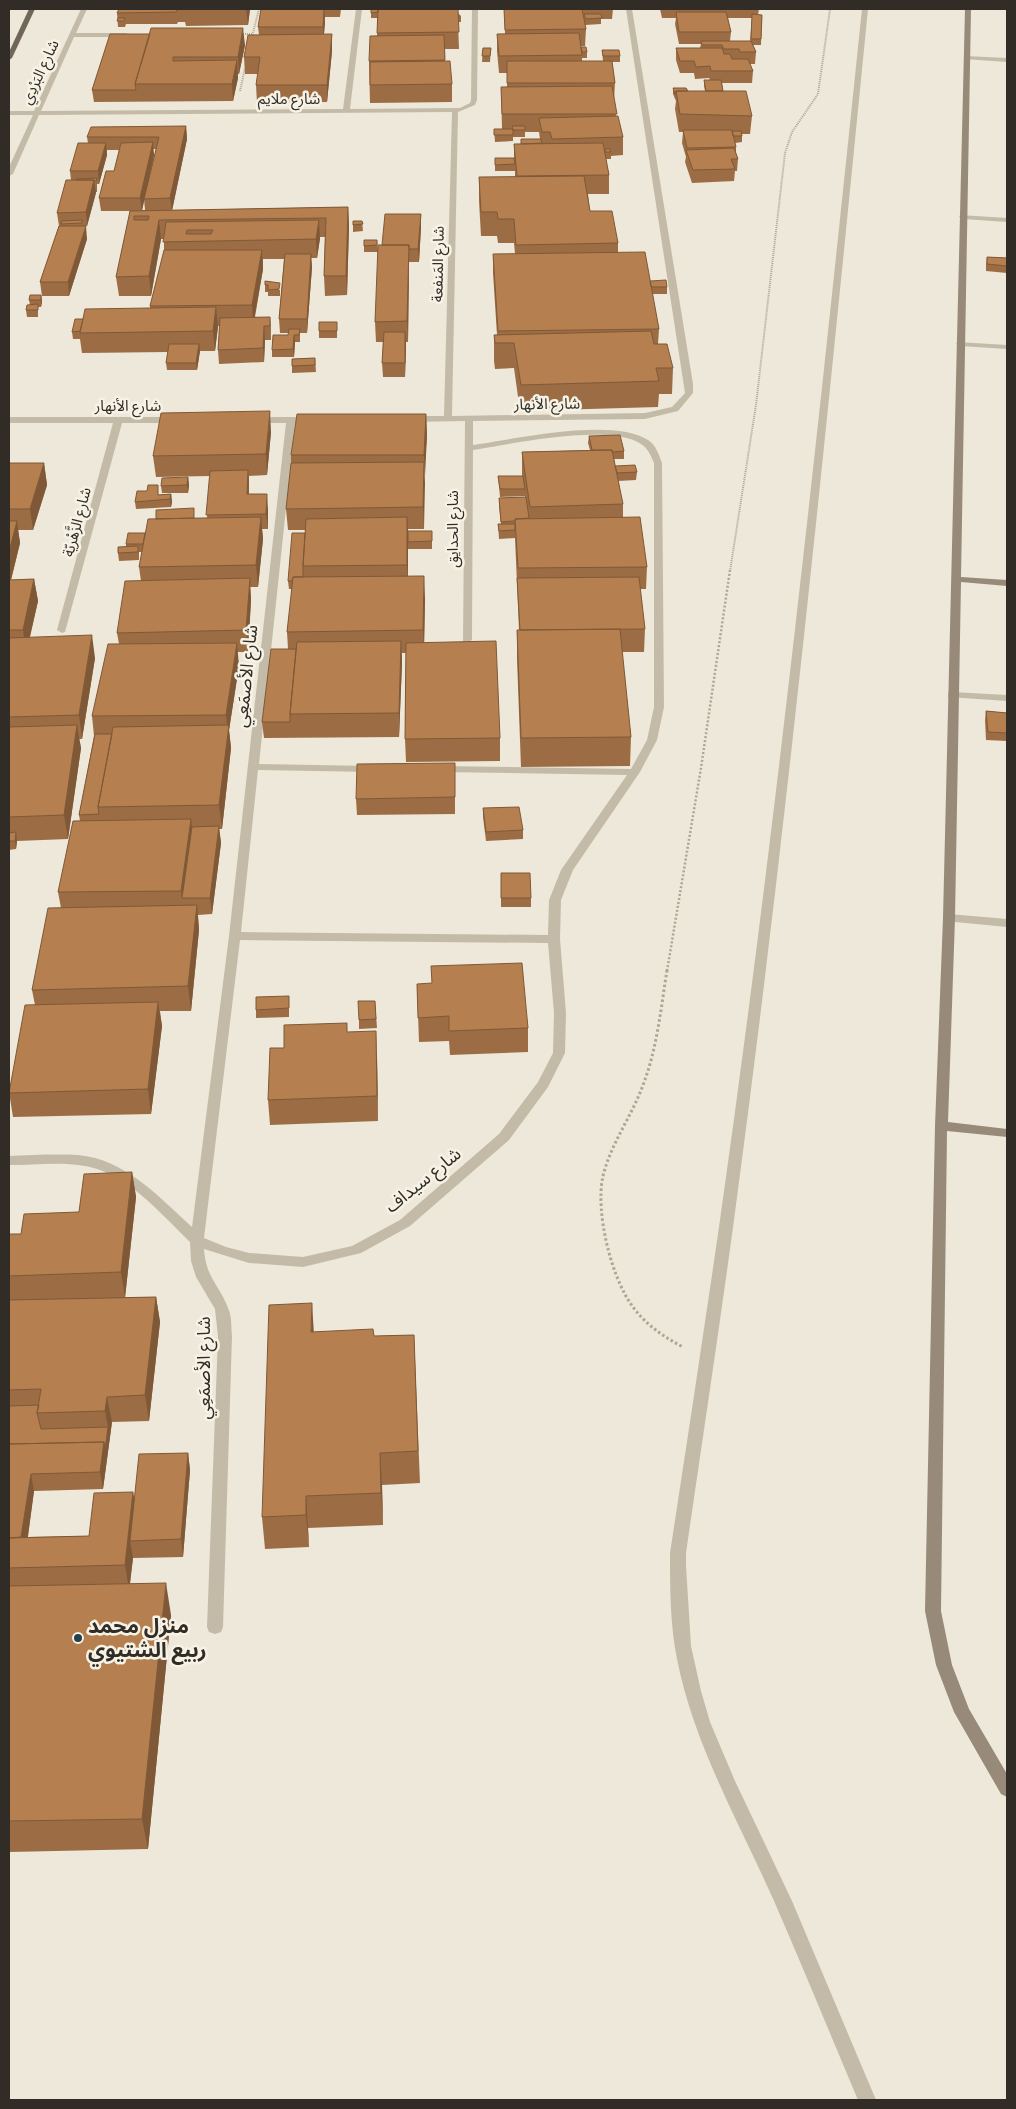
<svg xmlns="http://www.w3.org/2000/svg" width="1016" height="2109" font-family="Signika,'Noto Sans Arabic',sans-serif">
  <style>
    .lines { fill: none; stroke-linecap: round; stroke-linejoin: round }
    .path-far2 { stroke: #afa592; stroke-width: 2; stroke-dasharray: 1 1; stroke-linecap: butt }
    .path-far1 { stroke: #afa592; stroke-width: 2.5; stroke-dasharray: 2 2; stroke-linecap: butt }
    .path { stroke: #afa592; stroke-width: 3; stroke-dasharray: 2.5 2.5; stroke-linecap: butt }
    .street { fill: #c3bba7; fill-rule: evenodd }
    .secondary { fill: #978a79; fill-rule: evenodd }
    .primary { fill: #716759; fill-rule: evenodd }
    .wall { fill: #9c6d44; fill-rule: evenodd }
    .shaded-wall { fill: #7f5937 }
    .building { fill: #b57f4f; stroke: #7f5937; fill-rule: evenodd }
    .poi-dot { fill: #22404d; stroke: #f6f2e5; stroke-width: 2 }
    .labels { text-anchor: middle; stroke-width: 5; stroke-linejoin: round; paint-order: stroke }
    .far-street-label { font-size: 15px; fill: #312c26; stroke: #f6f2e5 }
    .street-label { font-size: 18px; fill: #312c26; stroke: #f6f2e5 }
    .near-poi-label { font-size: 21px; font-weight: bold; fill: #312c26; stroke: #f6f2e5; text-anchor: start }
  </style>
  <rect width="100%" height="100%" fill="#ede8d9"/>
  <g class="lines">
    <path class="path-far2" d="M241,34H253
      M252,37L259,9
      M240,91L245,68
      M730,571L756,405L785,153L792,132L818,94L830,9"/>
    <path class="path-far1" d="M667,971L701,768L730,570"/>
    <path class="path" d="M667,970C661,1008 657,1049 643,1085C632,1116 611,1143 603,1176C595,1211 611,1278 633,1307C646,1325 664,1337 683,1347"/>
    <path class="street" d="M81,9H87L76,33H126L129,35L126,37H74L41,111L343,109L356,9H362L350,109L460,108L470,103L471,100L472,9H478L477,100L475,105L458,112L452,416L645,413L672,407L685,393L626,9H632L693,384V393L678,411L645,419L473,421V445C515,439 613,417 648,440C656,445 659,455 662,463L664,707L657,740L640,772L573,870L561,900L560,939L566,1013L565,1053L548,1087L509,1140L410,1226L361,1253L303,1267L249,1263L204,1249C206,1278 219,1284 228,1308C232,1316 231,1327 232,1336L223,1627L221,1632L215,1634L209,1632L207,1627L218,1336L215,1309L196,1277L191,1261L190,1242C159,1212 124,1169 78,1165C56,1162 32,1165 9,1165V1156C31,1155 55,1154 78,1155C125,1159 159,1197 192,1227L229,936L286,423H254L250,420L254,417H299L303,420L295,423L259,764L372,766L377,769L372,772L258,770L241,932L548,935L549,900L561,870L627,775L440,772L435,769L440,766L631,769L647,740L654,707V463C651,456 648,448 641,444C608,423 512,444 473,450L472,640L467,643L463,642L465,421L411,422L407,419L411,416H444L452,112L39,115L13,174L9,176V167L33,115H9V111H34ZM240,940L548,943L554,1013L553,1053L538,1082L499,1134L400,1220L352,1246L303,1257L249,1253L226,1247L204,1238Z
      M862,9H868C828,413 788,818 734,1220C719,1331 702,1442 686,1553V1566L691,1646L701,1691L710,1722L735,1781L792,1901L876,2100H858C830,2034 803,1967 774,1901C739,1822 694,1745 677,1659C670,1624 670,1588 670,1553C687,1442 704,1331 720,1220C777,818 820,413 862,9Z
      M966,56L1007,58V62L964,59Z
      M960,215L1007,218V222L963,219L959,217Z
      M957,342L1007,345V349L960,346L956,344Z
      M9,417H176L180,420L176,423H122L65,632L62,633L57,630L113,423H9Z
      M952,692L1007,695V701L948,697V693Z
      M949,914L1007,919V927L945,921L943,918L945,915Z"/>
    <path class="secondary" d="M965,9H971L961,577L1007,580V586L961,582L955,918L948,1122L1007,1129V1137L947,1131L941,1611L952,1665L969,1709L1007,1774V1797L1001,1794L954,1712L936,1665L925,1611L935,1126L943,918Z"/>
    <path class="primary" d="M29,9H35L12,58L9,60V52Z"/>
  </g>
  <path class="wall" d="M119,9H250L248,25L186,26L185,22H178L177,24H126L125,27H118L117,13Z
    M261,9H341L340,17H325L324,34H332V51L327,102L257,103L256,85L258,74H245L244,57L259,35L258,27Z
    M378,9L458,13L461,16V22H458L459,49H445V61L452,84V102L370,103L369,61L377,36V18H371V13Z
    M504,9H613L612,19H601V24L585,25L584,20L586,29L585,46H581V47L587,52V58H582V61H603L602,50L620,56V62H612L615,83L614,100L616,116L623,137V155L611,156V159H606L609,175V194H588L590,211L618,243V252L650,281L667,287V294H652L659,329L658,344L673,368L672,394H659L658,407L520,411L514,368L495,369L494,361V335H497L493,273V254H515L514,243H498L497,236H481L479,201V177H515V171H495V158H514V144H521V139H540L539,132H525V137H513V141L495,142L494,129H502L501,87H507V73H499L497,51V34H505Z
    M660,9H759L758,15H762L761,45H753L756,52L755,64H750L753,71L752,83H722L723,91L752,116L750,134H742V142L735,143L736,147V153L738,159L737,171H735L734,181L692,183L685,162L686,157L682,143L683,132H679L675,109L676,101L673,94V88L688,91H705L704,86V80H710L709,78L695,79L694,73H680L676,60V48H700L701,44H679L675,24L676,18H662ZM728,18H752L750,41H730L731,32Z
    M110,34L245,45L239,74H238V78L233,101L94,102L92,90Z
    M483,48H491L490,62H482Z
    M186,126L187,139L172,210L348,207L349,226L347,295L325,296L324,276L325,237H320L317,258H311L312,267L307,333H300V342H295L294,357H272V350L288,335V333H280L279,319L284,259H263V269L255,317H270L271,340H265L264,362L219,364L218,350L220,326H218L215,351H200L197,370H167L166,363L168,352L82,353L80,339H73L72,332L83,319L150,308V306L164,251V239H161L151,296H119L116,277L130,211H101L99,198L114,171L119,150H107V155L99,184H97V192H96L87,226H83L87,239L69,296H42L40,282L59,226L57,213L71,180L70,171L88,143L87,137ZM153,149H156L146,192L154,155ZM144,199L145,210H142Z
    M421,214V227L419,262H409L408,342H406L405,377H383L382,363L383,342H376L375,322L382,245Z
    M353,221H362L363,231L353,232Z
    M364,240H377L378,252H364Z
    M987,257L1007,258V273L986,271V264Z
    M265,281L280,290V296H268V292H265Z
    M41,295L42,302L41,307H38V317H27L26,310L30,305L29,300Z
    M337,322V338H319V331Z
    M315,358L316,372L292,373V359Z
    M426,414L427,435L424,476V529H408V531H432V549H408V576L425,598L424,642L500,738V761L406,762L405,739L406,653H402V663L399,737L264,738L262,722L288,649L287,632L292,589H289L288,581L305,533V530H288L286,509L291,464V455Z
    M271,432L267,475L249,476V494L268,509V529H262L263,539L258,587H250L251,600L248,652H237L239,666L229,730L231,748L222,829H219L221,843L212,914L198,915L199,930L191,1011H160L162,1026L151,1114L13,1117L9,1092L35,1005L32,990L61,908L58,892L80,821L79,815L94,736L92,716L119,644L117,633L141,581L139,567L142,552H139V560L119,561L118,553L126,546V544L145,533L195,518H207L210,476L156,477L153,456Z
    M589,436L624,451V459H614L615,466L637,472L636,480L618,481L623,504V517L647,567L646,589H640L645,629L644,652H622L631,737L630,766L521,767L517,659V630H519L515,538L499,539L498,524H501L499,506V498L525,497V496L500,497L498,476H522V452L590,450L588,443Z
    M9,463H44L47,485L33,530H18L20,543L11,580L34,579L38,601L30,637L95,658L82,739H79L81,748L68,839L17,841L16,849L9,850Z
    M188,477L189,485L188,493H162L161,486Z
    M147,491L158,495L171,494L172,502L171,507L136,509L135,502Z
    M986,711L1007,713V741L986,740L985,720Z
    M455,763V814L357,815L356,799Z
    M483,808L523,830V839L486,841L483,817Z
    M501,873L531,898V907H501Z
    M417,984L528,1028V1052L450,1055L449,1041L419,1042Z
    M375,1001L377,1028L359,1029V1020Z
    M289,1004V1017L256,1018V1010Z
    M284,1048L377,1056L378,1121L270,1125L268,1100Z
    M132,1172L136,1197L125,1297H156L160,1322L149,1421L112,1422L103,1489L34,1491L28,1537L89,1536L133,1492L134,1498L188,1453L190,1470L183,1557L133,1558L130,1584L171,1615L148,1849L9,1852V1234H21L79,1212Z
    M314,1332L374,1336L414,1335L420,1483L382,1485L383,1525L308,1528L309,1547L265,1549L262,1517Z"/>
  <path class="shaded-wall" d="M246,9H250L248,25Z
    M324,9L325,23L323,44V27Z
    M243,28L245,45L239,74L238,57Z
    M332,34V51L327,102V85Z
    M237,60L238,78L233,101L232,84Z
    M186,126L187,139L172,211L170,198Z
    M153,142L154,155L142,211L140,198Z
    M106,143L107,155L99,184L98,171Z
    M94,180L96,193L87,226L86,212Z
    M348,207L349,226L347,295L346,276Z
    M421,214V227L419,262L418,249Z
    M159,220L161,239L151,296L149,276Z
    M319,220L320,239L317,258L316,239Z
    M86,226L87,239L69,296L68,282Z
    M409,245V264L408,342L407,321Z
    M262,250L263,269L253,325L252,305Z
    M311,254L312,267L307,333V319Z
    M41,295L42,302L41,307Z
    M216,307L218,327L215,351L213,331Z
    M270,317L271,331V340L270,326Z
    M264,326L265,340L264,362L263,348Z
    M405,332L406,346L405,377Z
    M294,335L295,342L294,357L293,349Z
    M199,344L200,351L197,370L196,363Z
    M270,411L271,432L267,475L266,454Z
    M426,414L427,435L425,476L424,455Z
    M424,462L425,483L424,529L423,507Z
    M44,463L47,485L33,530L30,509Z
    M248,470L249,485L248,509L247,494Z
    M188,477L189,485L188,493L187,485Z
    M171,494L172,502L171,507L170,499Z
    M267,494L268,509V529L266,514Z
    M261,517L263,539L258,587L256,565Z
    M407,517L408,539V587L407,565Z
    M17,521L20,543L9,588V552Z
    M424,576L425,598L424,653L423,630Z
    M250,578L251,600L248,652L246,630Z
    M34,579L38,601L26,653L23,630Z
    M92,635L95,658L82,739L79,715Z
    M401,641L402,663L399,737V713Z
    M237,643L239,666L229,730L231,748L222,829L219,805L228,735L226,715Z
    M77,725L81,748L68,839L64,815Z
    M191,819L194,843L182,898L181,891Z
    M219,826L221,843L212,914L210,898Z
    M16,832L17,841L16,849L15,841Z
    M197,905L199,930L191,1011L188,986Z
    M158,1002L162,1026L151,1114L148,1089Z
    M376,1031L377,1056L378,1121L377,1096Z
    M132,1172L136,1197L125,1298L121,1272Z
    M156,1297L160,1322L149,1421L145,1395Z
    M312,1303L314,1335L311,1332Z
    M107,1397L112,1422L103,1489L100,1472L104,1442L108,1427L105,1411Z
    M188,1453L190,1470L183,1557L181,1539Z
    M380,1453L382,1485L383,1525L381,1493Z
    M31,1474L34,1491L24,1563L20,1545Z
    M133,1492L137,1518L130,1541L133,1558L129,1590L125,1565Z
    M306,1496L308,1528L309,1547L306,1515Z
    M166,1583L171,1615L148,1849L142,1819Z"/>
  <path class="building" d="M119,9H176L177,10L176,12L117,13Z
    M261,9H324L323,27H258Z
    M371,9H378V12L371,13Z
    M378,9H458L459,32L377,33Z
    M504,9H582L586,29L505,30Z
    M676,12H726L731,32H679Z
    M584,14H601L602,18L586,19Z
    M752,14L762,15L761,39H751Z
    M118,18H125L124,21H117Z
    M151,28H243L238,57H173V61L237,60L232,84H135Z
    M579,33L582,55L499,56L497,34Z
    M110,34H150L135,84L136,90H92Z
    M332,34L327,85H256L260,57H244L248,35Z
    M444,35L445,60L369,61L370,36Z
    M701,41H751L756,52H740L739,49H724L722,45H702Z
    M581,47H586L587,52H582Z
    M483,48H491L490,56H482Z
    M676,48H722L724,54H730L732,59H748L753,71H711L710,66L696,67L694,61H680Z
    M602,50H619L620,56H603Z
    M450,61L452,84L370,85V62Z
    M507,61H612L615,83H507Z
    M704,80H721L723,91H706Z
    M612,86L617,114H502L501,87Z
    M673,88H686L688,91H676L675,94Z
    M676,91H746L752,116L680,114Z
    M618,116L623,137L552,139L550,132H542L539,118Z
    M186,126L170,198L144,199L159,137H87L91,127Z
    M512,126H525V130H513Z
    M494,129H513V135H494Z
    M683,130H732L736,147L687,148Z
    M732,131H741L742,136H733Z
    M521,139H541L542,143L521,144Z
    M153,142L140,198H99L106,171H114L121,143Z
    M78,143H106L98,171H70Z
    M603,143L609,175L517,176L514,144Z
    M734,148L738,159H731L735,169L693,170L686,150Z
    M605,149H610L611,152H605Z
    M495,158H514L515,164L495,165Z
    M584,176L590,211H612L618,243L516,245L514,219H498L497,212H481L479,177Z
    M97,178L96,181H94V180H76V179Z
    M66,180H94L86,212L57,213Z
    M348,207L346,276H324L326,218L159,220L149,276L116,277L130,211ZM134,216H149L148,220H134Z
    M385,214H421L418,249H409V245H382Z
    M82,220V223L61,224L62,221Z
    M319,220L316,239L163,242L166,222ZM187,230H213L211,234H186Z
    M353,221H362L363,224L353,225Z
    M59,226H86L68,282H40Z
    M364,240H377V245L364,246Z
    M378,245H409L407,321L375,322Z
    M164,250H262L252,305L150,306Z
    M645,252L659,329L498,331L493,254Z
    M285,254H311L307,319H279Z
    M987,257L1007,258V266L987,264Z
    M666,280L667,287H651L650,281Z
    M265,281L280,283L279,289L268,290V285H265Z
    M30,295H41V300H29Z
    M38,304V310H26L27,305Z
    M216,307L213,331L80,333L85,309Z
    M270,317V326H264L263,348L218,350L220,318Z
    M75,319H83L80,331L72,332Z
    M319,322H337V331H319Z
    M289,329H300L299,335H294L293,349L272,350L273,335H288Z
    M651,331L654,344H667L673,368H656L659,381L521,385L514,343H495L494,335Z
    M384,332H405V363H382Z
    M169,344H199L196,363H166Z
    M315,358V365L292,366V359Z
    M270,411L266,454L153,456L161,413Z
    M297,414H426L424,455H291Z
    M620,435L624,451L612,452V450H592L589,436Z
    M612,450L623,504L530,507L522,452Z
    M424,462L423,507L286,509L291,463Z
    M9,463H44L30,509H9Z
    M635,465L637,472L617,473L615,466Z
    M248,470L247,494H267L266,514L206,515L210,471Z
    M498,476H523L525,489H500Z
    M188,477L187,485L161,486L162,478Z
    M148,485H158V495L171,494L170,499L135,502L137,491H147Z
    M526,497L529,518L515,519V521L501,522L499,498Z
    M194,508V518L156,519V510Z
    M261,517L256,565L139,567L148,519Z
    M407,517V565L303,566L306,519Z
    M640,517L647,567L518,568L515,519Z
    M9,521H17L9,552Z
    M498,524H515V530L499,531Z
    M408,531H432V541L408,542Z
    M128,533H145L143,544H126Z
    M292,533H305L303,566V577H293L292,581H288Z
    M138,546V552L118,553V547Z
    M424,576L423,630L287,632L293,577Z
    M639,577L645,629L520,630L517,578Z
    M250,578L246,630L117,633L125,581Z
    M34,579L23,630H9V580Z
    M620,629L631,737L521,738L517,630Z
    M92,635L79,715L9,717V638Z
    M401,641L399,713L290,714L297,642Z
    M496,641L500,738L405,739L406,643Z
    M237,643L226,715L92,716L108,644Z
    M271,649H296L290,714V722H262Z
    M986,711L1007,713V733L988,732Z
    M77,725L64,815L9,817V727Z
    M229,725L219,805L98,807L113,727Z
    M95,734H112L98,807L99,814L79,815Z
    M455,763V797L356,799L357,764Z
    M519,807L523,830L486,832L483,808Z
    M191,819L181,891L58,892L73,821Z
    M219,826L210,898H182L192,827Z
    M16,832L15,841H9V833Z
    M501,873H530L531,898H501Z
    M197,905L188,986L32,990L48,908Z
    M522,963L528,1028L449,1031V1016L418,1018L417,984L432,983L431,966Z
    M289,996V1008L256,1010V997Z
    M358,1001H375L376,1019L359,1020Z
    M158,1002L148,1089L9,1093L25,1005Z
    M347,1023V1032L376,1031L377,1096L268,1100L270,1048H284V1025Z
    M132,1172L121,1272L9,1276V1234H21L24,1214L79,1212L84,1174Z
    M156,1297L145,1395L107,1397L105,1411L37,1413L41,1389L9,1390V1300Z
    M312,1303L311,1332L373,1329L374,1336L414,1335L418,1451L380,1453L381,1493L306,1496V1515L262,1517L269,1305Z
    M39,1405L37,1413L41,1429L108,1427L105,1450L104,1442L9,1444V1406Z
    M104,1442L100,1472L31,1474L21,1537L9,1538V1444Z
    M188,1453L181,1539L130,1541L139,1454Z
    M133,1492L125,1565L9,1568V1538L89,1536L94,1493Z
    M166,1583L142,1819L9,1821V1586Z"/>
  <circle class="poi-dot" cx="78" cy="1638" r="5"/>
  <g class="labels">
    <g class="far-street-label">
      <text transform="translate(40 72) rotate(-65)" y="5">شارع البَرْدِي</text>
      <text x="289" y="104">شارع ملايم</text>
      <text transform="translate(438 264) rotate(-89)" y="5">شارع المَنفعة</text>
      <text transform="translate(547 404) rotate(-1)" y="5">شارع الأنهار</text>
      <text x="128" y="411">شارع الأنهار</text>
      <text transform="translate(77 522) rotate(-75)" y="5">شارع الزَّهْريّة</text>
      <text transform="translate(453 529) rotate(-90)" y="5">شارع الحدايق</text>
    </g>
    <g class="street-label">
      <text transform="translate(246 676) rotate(-84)" y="6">شارع الأصمَعِي</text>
      <text transform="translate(423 1180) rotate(-39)" y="6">شارع سيداف</text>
      <text transform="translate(204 1368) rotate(-90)" y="6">شارع الأصمَعِي</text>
    </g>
    <g class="near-poi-label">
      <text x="88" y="1633">منزل محمد<tspan x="88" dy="24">ربيع الشتيوي</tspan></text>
    </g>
  </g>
  <rect width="1016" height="2109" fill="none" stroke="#312c26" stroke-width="20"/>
</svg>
